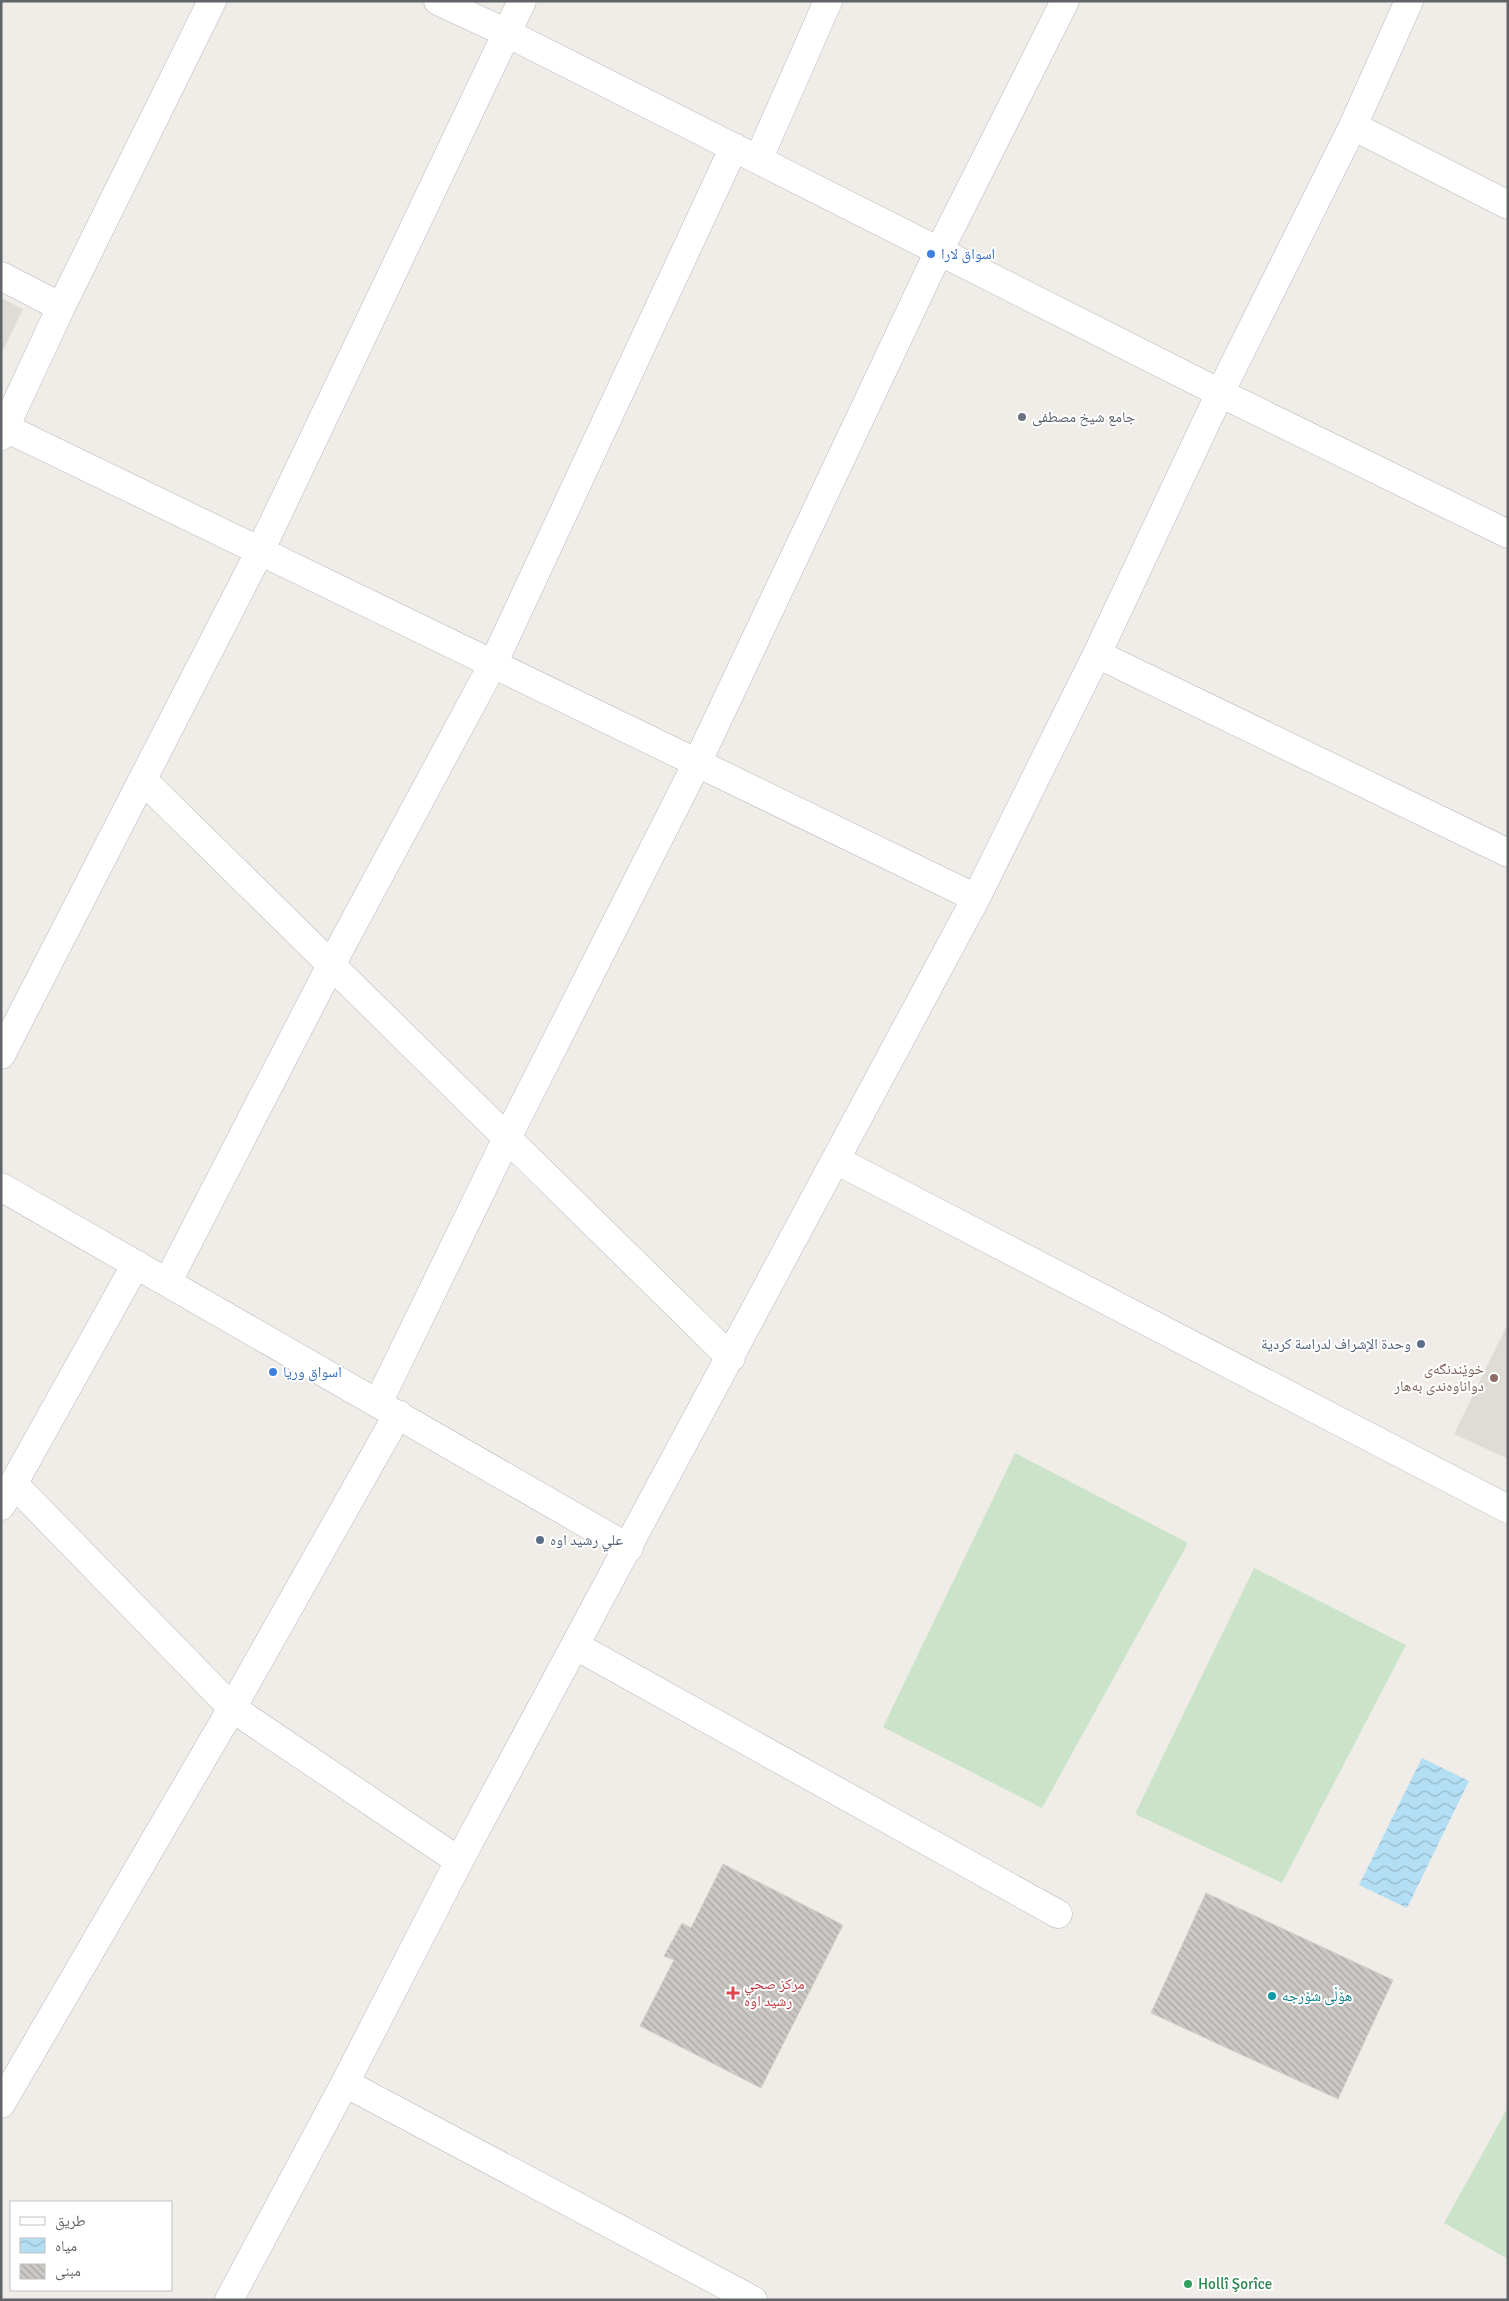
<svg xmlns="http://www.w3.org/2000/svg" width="1509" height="2301" font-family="Signika,'Noto Naskh Arabic',sans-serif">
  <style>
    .education { fill: #dfdcd7 }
    .garden { fill: #cbe4c9 }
    .water { fill: url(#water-waves) }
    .building { fill: url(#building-back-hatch); stroke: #d4cfc7 }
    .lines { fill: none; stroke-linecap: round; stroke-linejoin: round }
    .minor-casing { stroke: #b5b8bb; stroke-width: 29 }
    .minor { stroke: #fff; stroke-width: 28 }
    .shop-dot { fill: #3f7fe0; stroke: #fff; stroke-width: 2 }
    .worship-dot { fill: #6b7280; stroke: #fff; stroke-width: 2 }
    .service-dot { fill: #5c6f8a; stroke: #fff; stroke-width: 2 }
    .education-dot { fill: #8d6e63; stroke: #fff; stroke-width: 2 }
    .health-dot { fill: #e0444e; stroke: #fff; stroke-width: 2 }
    .culture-dot { fill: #0f9aa8; stroke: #fff; stroke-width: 2 }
    .leisure-dot { fill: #2e9e5b; stroke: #fff; stroke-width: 2 }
    .labels { text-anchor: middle; stroke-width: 4; stroke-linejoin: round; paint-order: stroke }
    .shop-label { font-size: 15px; fill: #366cbe; stroke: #fff; text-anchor: start }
    .worship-label { font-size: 15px; fill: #5b616d; stroke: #fff; text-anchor: start }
    .service-label { font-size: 15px; fill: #4e5e75; stroke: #fff; text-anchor: end }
    .education-label { font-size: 15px; fill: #785e54; stroke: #fff; text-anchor: end }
    .health-label { font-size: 15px; fill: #be3a42; stroke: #fff; text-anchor: start }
    .culture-label { font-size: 15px; fill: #0d838f; stroke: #fff; text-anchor: start }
    .leisure-label { font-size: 15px; fill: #27864d; stroke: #fff; text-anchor: start }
  </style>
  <defs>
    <pattern id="water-waves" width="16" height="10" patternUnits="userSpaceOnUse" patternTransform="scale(1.25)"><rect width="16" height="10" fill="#b3dff5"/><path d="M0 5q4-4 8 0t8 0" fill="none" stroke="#95b8ca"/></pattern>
    <pattern id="building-back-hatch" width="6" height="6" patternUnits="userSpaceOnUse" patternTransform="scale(1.25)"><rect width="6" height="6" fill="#cbc8c5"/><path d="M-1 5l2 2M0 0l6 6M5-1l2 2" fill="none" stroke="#a8a6a4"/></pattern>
  </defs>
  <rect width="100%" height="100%" fill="#f0ede9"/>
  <path class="education" d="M1,298L23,309L1,355Z
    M1508,1323V1459L1454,1434Z"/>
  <path class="garden" d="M1015,1453L1188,1543L1042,1808L883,1727Z
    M1254,1568L1406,1645L1282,1883L1135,1814Z
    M1508,2107V2259L1444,2223Z"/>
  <path class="water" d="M1422,1758L1469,1781L1407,1908L1359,1885Z"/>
  <path class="building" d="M723,1864L843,1925L761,2088L640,2026L674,1960L664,1956L682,1923L691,1928Z
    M1206,1893L1393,1980L1338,2099L1151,2013Z"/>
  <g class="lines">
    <g class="minor-casing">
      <path id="minor" d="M438,1L507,33L1220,393L1508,534
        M1353,126L1508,205
        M758,160L828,1
        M1,276L61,307
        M6,428L976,898
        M1,436L61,307L212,1
        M1097,654L1508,853
        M143,780L731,1358
        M1,1055L260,551L522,1
        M836,1160L1508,1509
        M1,1187L629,1548
        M168,1281L331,965L493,664L734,147
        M378,1403L507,1138L697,763L939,251L1065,1
        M14,1484L232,1708L459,1861
        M1,1506L136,1264
        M576,1646L1058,1914
        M345,2083L753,2300
        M1,2104L232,1708L398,1414
        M229,2300L345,2083L459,1861L976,898L1097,654L1220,393L1353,126L1409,1"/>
    </g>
    <use href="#minor" class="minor"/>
  </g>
  <g class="shop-dot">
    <circle cx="931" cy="254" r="5"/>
    <circle cx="273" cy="1372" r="5"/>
  </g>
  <circle class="worship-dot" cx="1022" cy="417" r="5"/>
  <g class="service-dot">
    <circle cx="1421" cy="1344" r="5"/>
    <circle cx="540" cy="1540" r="5"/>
  </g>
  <circle class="education-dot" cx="1494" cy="1378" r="5"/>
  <path class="health-dot" d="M730.5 1985.5h5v5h5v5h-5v5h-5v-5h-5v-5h5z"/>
  <circle class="culture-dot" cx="1272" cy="1996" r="5"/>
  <circle class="leisure-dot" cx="1188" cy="2284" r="5"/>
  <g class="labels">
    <g class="shop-label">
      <text x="941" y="259">اسواق لارا</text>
      <text x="283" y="1377">اسواق وريا</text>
    </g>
    <g class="worship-label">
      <text x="1032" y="422">جامع شيخ مصطفى</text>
    </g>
    <g class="service-label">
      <text x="1411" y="1349">وحدة الإشراف لدراسة كردية</text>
      <text x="550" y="1545" text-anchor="start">علي رشيد اوه</text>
    </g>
    <g class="education-label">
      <text x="1484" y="1374">خوێندنگەی<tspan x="1484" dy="17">دواناوەندی بەهار</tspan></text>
    </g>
    <g class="health-label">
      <text x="744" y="1989">مركز صحي<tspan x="744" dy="17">رشيد اوه</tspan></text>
    </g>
    <g class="culture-label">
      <text x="1282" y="2001">هۆڵی شۆرجە</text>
    </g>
    <g class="leisure-label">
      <text x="1198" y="2289">Hollî Şorîce</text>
    </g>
  </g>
  <rect width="1509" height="2301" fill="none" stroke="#606367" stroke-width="5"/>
  <rect x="10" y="2201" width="162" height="90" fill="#ffffff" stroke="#bfc1c2"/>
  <rect x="20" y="2217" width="25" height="8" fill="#ffffff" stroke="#bfc1c2"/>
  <text x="55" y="2226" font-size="15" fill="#606367">طريق</text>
  <rect x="20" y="2238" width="25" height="15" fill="url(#water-waves)" stroke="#bfc1c2"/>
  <text x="55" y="2251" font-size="15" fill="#606367">مياه</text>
  <rect x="20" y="2264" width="25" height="15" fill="url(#building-back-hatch)" stroke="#bfc1c2"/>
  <text x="55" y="2276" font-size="15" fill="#606367">مبنى</text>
</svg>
